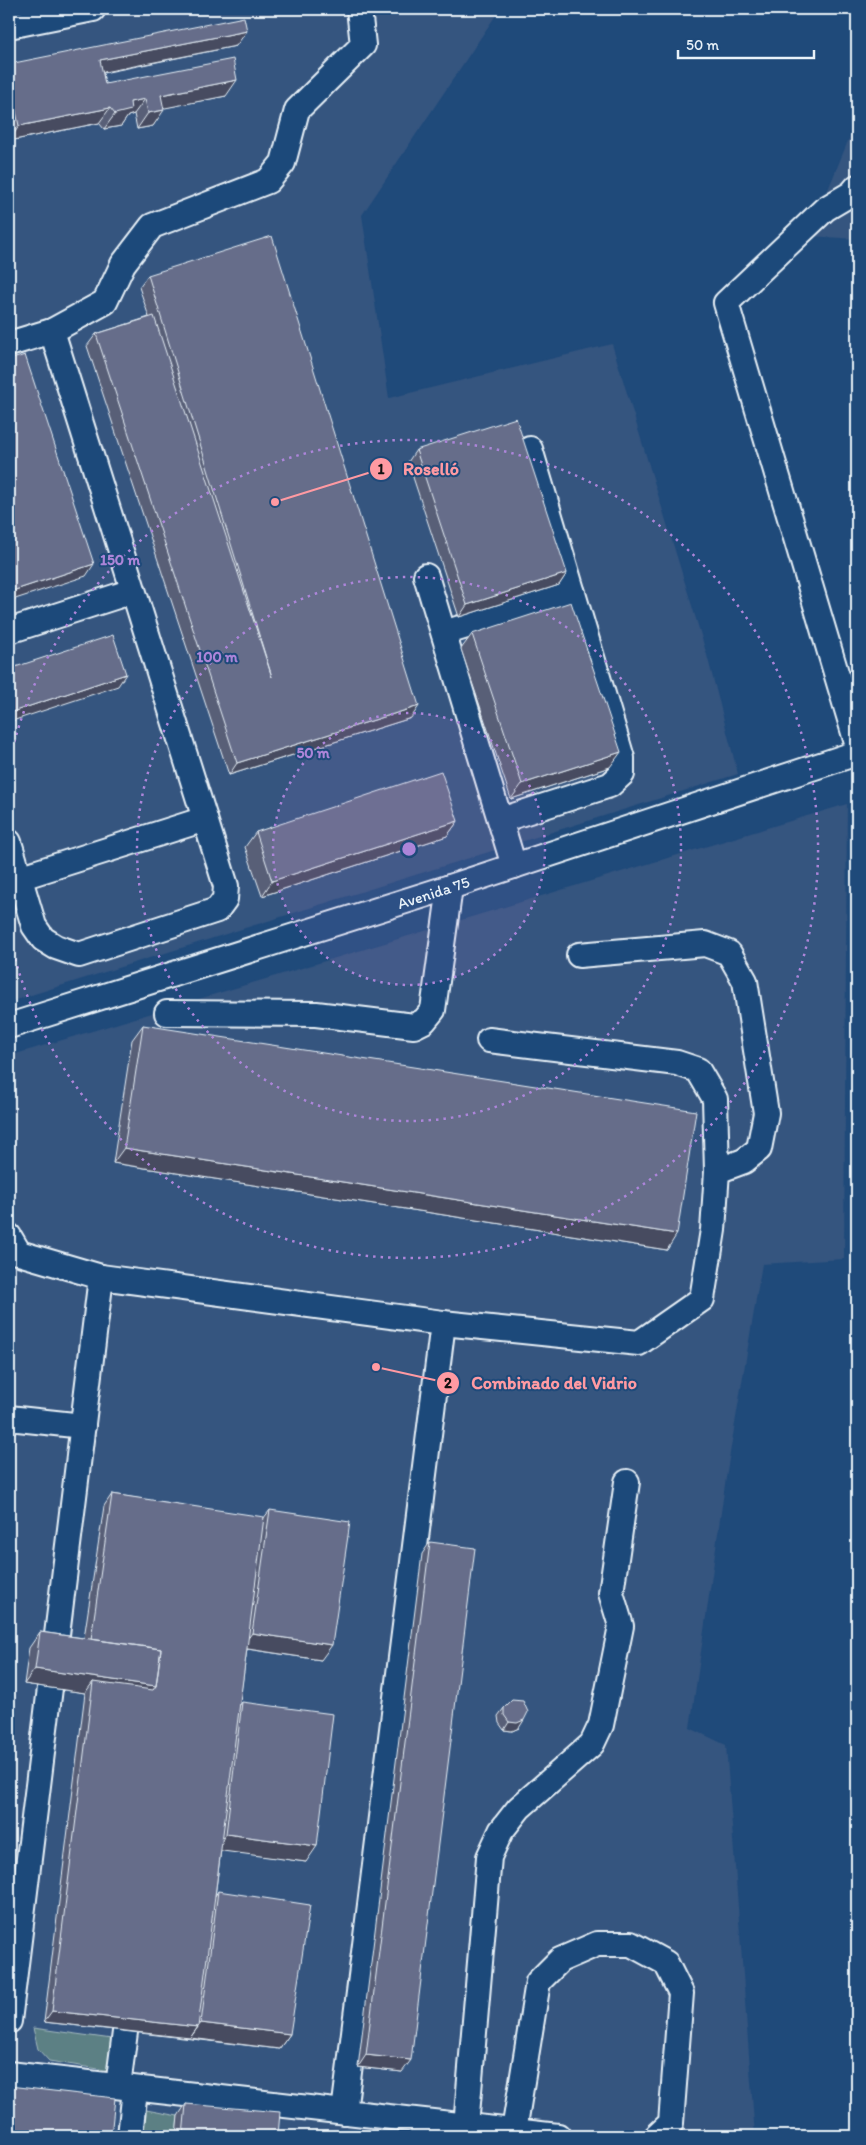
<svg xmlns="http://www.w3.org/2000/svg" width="866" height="2145" font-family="Itim,sans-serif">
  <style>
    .built { fill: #34547f }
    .green { fill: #5c8084; stroke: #a2b8be }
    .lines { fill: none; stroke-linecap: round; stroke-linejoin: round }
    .minor-casing { stroke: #e8f1f8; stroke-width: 28 }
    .minor { stroke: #1f4a7a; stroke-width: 24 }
    .wall { fill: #585e77; stroke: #e8f1f8 }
    .shaded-wall { fill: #474c61; stroke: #e8f1f8 }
    .building { fill: #666d8a; stroke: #e8f1f8 }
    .ring { fill: none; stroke: #ac85d9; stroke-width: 2.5; stroke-dasharray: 2.5 5 }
    .labels { text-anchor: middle; stroke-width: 4; stroke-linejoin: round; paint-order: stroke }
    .street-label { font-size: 16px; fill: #e8f1f8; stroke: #1f4a7a }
    .centre { fill: #ac85d9; stroke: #1f4a7a; stroke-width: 2.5 }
    .ring-label { font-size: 15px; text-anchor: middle; font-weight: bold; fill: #ac85d9; stroke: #1f4a7a; stroke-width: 4; stroke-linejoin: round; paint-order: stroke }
    .leader { fill: none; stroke: #ff9aa2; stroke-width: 2 }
    .callout-dot { fill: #ff9aa2; stroke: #1f4a7a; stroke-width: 2 }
    .mark-label { font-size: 15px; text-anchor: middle; font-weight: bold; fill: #111 }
    .callout-label { font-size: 18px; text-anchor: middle; font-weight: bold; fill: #ff9aa2; stroke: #1f4a7a; stroke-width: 4; stroke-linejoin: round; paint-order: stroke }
  </style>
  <rect width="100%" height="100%" fill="#1f4a7a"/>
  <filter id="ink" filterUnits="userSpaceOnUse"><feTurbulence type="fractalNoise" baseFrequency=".02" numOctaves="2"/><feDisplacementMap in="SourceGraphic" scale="10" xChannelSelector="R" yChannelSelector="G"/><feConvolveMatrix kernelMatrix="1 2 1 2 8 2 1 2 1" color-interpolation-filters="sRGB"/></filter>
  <g filter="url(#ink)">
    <path class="built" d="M9,9H500L362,215L389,398L612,344L707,655L738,774L9,1002Z
      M857,119V239L809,236Z
      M847,804L844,1259L762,1264L727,1471L690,1728L726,1745L755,2136H9V1056Z"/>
    <path class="green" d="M33,2028L119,2040L117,2064L105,2070L49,2061L38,2049Z
      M141,2109L178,2116L176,2136H139Z"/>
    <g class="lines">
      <g class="minor-casing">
        <g id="minor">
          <path d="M9,26L93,9"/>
          <path d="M857,187L852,193L825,209L726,303L857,743"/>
          <path d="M9,344L52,331L105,302L123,264L152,226L268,181L283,163L297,110L363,45L359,9"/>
          <path d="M426,576L514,866"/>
          <path d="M9,631L133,591"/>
          <path d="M444,633L573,593"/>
          <path d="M501,820L610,785L622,774V758L530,449"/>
          <path d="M9,842L34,926L43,939L56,947L79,955L217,910L225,899L226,886L52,331"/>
          <path d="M9,881L205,819"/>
          <path d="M579,955L705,944L729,953L745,981L766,1113L759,1149L744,1161L717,1171"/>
          <path d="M167,1013L316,1014L414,1026L424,1021L433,1010L450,887"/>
          <path id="s1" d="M9,1026L450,887L857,753"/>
          <path d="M9,1236L19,1253L101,1277"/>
          <path d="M443,1323L639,1343L702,1299L713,1230L717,1171L715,1099L698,1070L677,1063L489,1040"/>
          <path d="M9,1418L83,1426"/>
          <path d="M55,1651L101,1277L443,1323L344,2112"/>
          <path d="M9,2021L50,1688"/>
          <path d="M9,2074L558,2136"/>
          <path d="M118,2086L125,2032"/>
          <path d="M466,2126L489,1857L501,1831L519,1808L592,1744L601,1725L621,1626L611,1593L627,1482"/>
          <path d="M514,2131L538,1982L560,1960L597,1944H631L666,1963L681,1993L671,2123L657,2136"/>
          <path d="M130,2136L135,2089"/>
        </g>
      </g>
      <use href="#minor" class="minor"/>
    </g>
    <path class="wall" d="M236,46L103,73L105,84L226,96L163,108L153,126L137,129L134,114L128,116L121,126L104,129L99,123L9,141V64Z
      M148,275L411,718L229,775L87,346L96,334L149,317L139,287Z
      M416,450L567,573L559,585L459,617L408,462Z
      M472,634L610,767L511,799L461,649Z
      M458,821L447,836L262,896L245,847L256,832Z
      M143,1025L667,1250L113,1163L132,1040Z
      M112,1494L263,1519L270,1510L321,1660L247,1649L239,1706L242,1702L306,1862L221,1850L215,1896L218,1891L290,2034L279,2049L44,2022L85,1693L24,1684L29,1648L40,1632L84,1638L104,1506Z
      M430,1542L402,2072L358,2067L422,1554Z
      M504,1708L519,1728L512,1731L504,1730L499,1723L498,1716Z
      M186,2104L278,2136H176L178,2116Z"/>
    <path class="shaded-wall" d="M247,31L236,46L89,75L100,60Z
      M237,80L226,96L150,111L161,95Z
      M145,99L134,114L128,116L121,126L104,129L115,114L130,102Z
      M110,108L99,123L9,141L19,126Z
      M164,110L153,126L137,129L148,113Z
      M94,564L86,576L9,601V592Z
      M567,573L559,585L459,617L467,605Z
      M126,674L118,686L9,722V713Z
      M419,706L411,718L229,775L237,763Z
      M621,752L610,767L511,799L522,784Z
      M458,821L447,836L262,896L272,881Z
      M124,1148L677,1234L667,1250L113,1163Z
      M252,1633L332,1645L321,1660L241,1648Z
      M35,1669L156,1686L145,1702L93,1682L85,1693L24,1684Z
      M524,1720L519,1728L512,1731L504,1730L509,1722Z
      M226,1834L317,1846L306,1862L215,1850Z
      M52,2011L198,2027L190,2038L44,2022Z
      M201,2023L290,2034L279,2049L190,2038Z
      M366,2055L411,2060L402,2072L358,2067Z"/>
    <path class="building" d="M244,17L247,31L100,60L105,84L233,59L237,80L161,95L164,110L148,113L145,99L130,102L131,110L115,114L110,108L19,126L9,77V64Z
      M272,236L419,706L237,763L96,334L154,316L272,677L148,275Z
      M25,355L94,564L9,592V360Z
      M516,418L567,573L467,605L416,450Z
      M571,602L621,752L522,784L472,634Z
      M113,635L126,674L9,713V669Z
      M441,771L458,821L272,881L256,832Z
      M143,1025L696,1111L677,1234L124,1148Z
      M112,1494L264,1517L198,2027L52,2011L93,1682L153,1690L156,1686L161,1649L91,1639Z
      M270,1510L350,1522L332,1645L252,1633Z
      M430,1542L475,1548L411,2060L366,2055Z
      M40,1632L161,1649L156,1686L35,1669Z
      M512,1700L523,1701L528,1712L524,1720L517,1723L509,1722L504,1715V1708Z
      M242,1702L333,1714L317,1846L226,1834Z
      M218,1891L310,1905L290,2034L201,2023Z
      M9,2086L115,2098L111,2136H9Z
      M186,2104L280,2112L278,2136H183Z"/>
  </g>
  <circle cx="409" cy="849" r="136" fill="#ac85d9" fill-opacity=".12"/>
  <g class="ring">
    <circle cx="409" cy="849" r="136"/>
    <circle cx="409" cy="849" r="272"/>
    <path d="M9 764A409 409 0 1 1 9 934"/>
  </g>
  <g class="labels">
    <g class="street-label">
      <text dy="6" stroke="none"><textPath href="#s1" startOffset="445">Avenida 75</textPath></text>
    </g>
  </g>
  <circle cx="409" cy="849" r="8" class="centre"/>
  <g class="ring-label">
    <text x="120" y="565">150 m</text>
    <text x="217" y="662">100 m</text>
    <text x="313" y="758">50 m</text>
  </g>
  <path class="leader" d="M275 502L381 469M376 1367L448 1383"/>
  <g class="callout-dot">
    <circle cx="275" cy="502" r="5"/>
    <circle cx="376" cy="1367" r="5"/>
    <circle cx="381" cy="469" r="12"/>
    <circle cx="448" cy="1383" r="12"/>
  </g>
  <g class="mark-label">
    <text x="381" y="474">1</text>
    <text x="448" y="1388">2</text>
  </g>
  <g class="callout-label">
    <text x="431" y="475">Roselló</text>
    <text x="554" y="1389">Combinado del Vidrio</text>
  </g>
  <rect width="866" height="2145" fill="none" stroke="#1f4a7a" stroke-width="30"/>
  <rect x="15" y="15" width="836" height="2115" fill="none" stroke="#e8f1f8" stroke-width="2" filter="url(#ink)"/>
  <path d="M678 50v8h136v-8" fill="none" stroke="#e8f1f8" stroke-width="2.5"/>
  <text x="686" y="50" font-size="15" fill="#e8f1f8" stroke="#1f4a7a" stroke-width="4" paint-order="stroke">50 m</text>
</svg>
